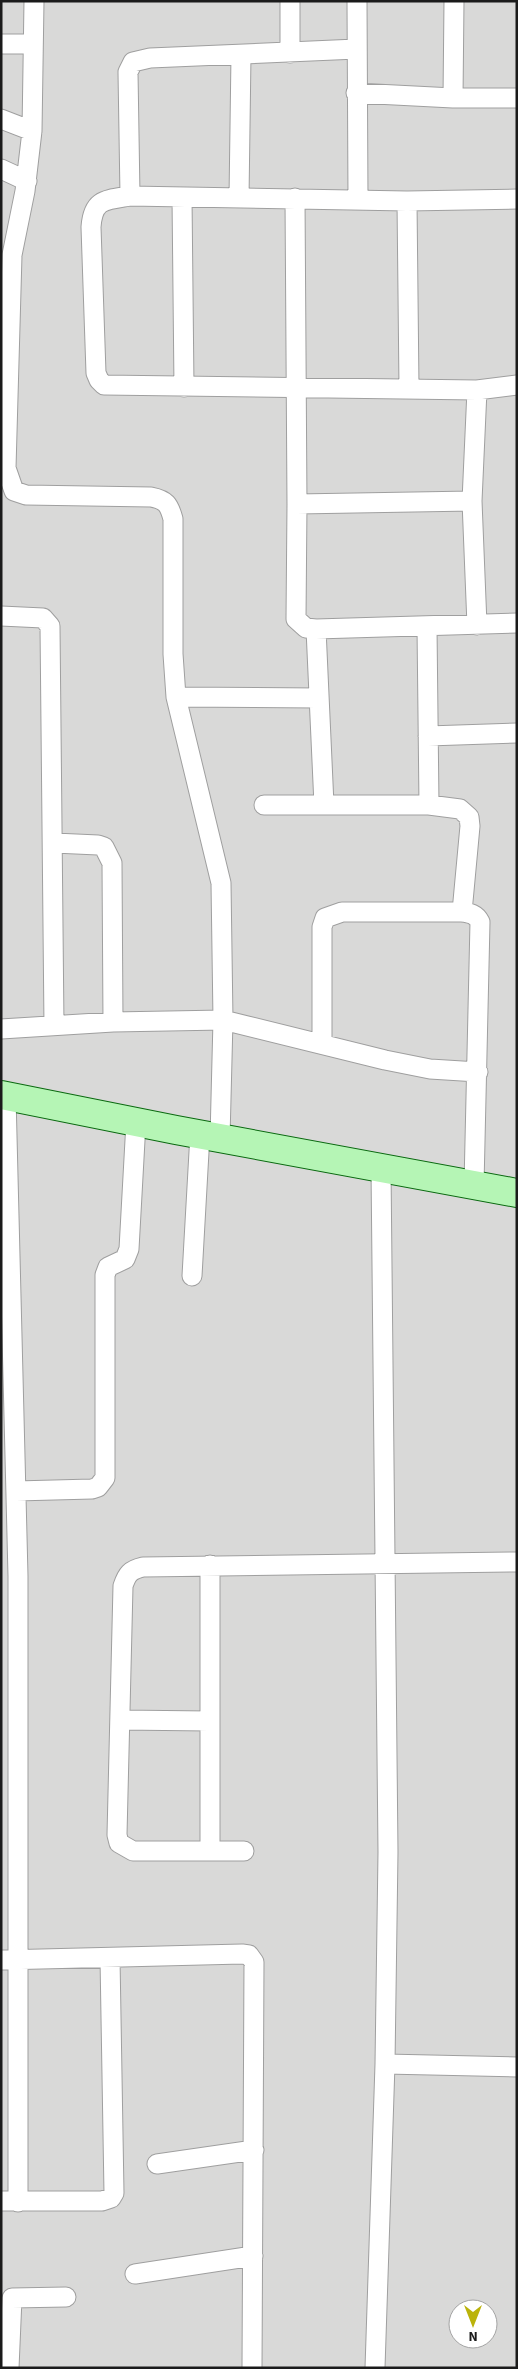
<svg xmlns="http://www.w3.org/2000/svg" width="518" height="2369" font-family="'Source Sans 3',sans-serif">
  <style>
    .residential { fill: #d9d9d8; fill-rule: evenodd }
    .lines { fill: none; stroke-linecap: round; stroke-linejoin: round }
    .street-casing { stroke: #9f9f9f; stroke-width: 21 }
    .secondary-casing { stroke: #0a6910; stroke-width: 30 }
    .street { stroke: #fff; stroke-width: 19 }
    .secondary { stroke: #b5f5b5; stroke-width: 28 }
  </style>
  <rect width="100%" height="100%" fill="#e5ece0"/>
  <path class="residential" d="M1,1H517V2368H1ZM458,2309H488V2339H458Z"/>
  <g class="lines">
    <g class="street-casing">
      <path id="street" d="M34,1L32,131L25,191L12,255L6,468L14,491L26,495L151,497C166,500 169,504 173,519V654L176,697L221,883L223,1020L220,1138
        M357,1L358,200
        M1,44H33
        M290,53V1
        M356,93L453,98H517
        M453,98L454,1
        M1,119L32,131
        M1,169L27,181
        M130,196L128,72L133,62L150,58L357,49
        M182,197L184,387
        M239,198L241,55
        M295,198L297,504L296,619L306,628L316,629L517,623
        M517,199L407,201L130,196C105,200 93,199 91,227L96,373L99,380L104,385L477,390L517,385
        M407,201L409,388
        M477,390L472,501L477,625
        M297,504L472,501
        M1,616L43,618L50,626L54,1026
        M427,627L429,805
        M316,629L324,805
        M176,697L318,698
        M428,736L517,733
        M264,805H429L460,809L469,817L470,826L462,912
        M54,843L98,845L104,847L112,863L113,1022
        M1,1029L113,1022L223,1020L385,1060L430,1069L478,1072
        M322,1044V927L325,918L342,912H462C470,913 476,914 480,922L474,1185
        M6,1096L18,1576V2202
        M192,1276L200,1134
        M16,1491L92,1489L98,1487L105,1478V1275L108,1267L125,1259L129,1249L136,1122
        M210,1565V1851
        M120,1720L209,1721
        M244,1851H133L119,1843L117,1835L123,1586C127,1574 130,1570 143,1567L517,1562
        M1,1960L242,1954L249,1955L254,1962L252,2368
        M385,2064L517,2067
        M157,2164L254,2150
        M1,2201H102L111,2198L114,2193L110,1958
        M135,2274L253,2256
        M9,2368L12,2298L66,2297
        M375,2368L385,2064L388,1852L381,1168"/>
    </g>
    <g class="secondary-casing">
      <path id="secondary" d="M1,1095L176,1130L517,1193"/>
    </g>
    <use href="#street" class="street"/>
    <use href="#secondary" class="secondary"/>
  </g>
  <rect width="518" height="2369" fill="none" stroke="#1b1b1b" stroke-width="5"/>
  <g transform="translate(473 2324) rotate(180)"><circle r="24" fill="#ffffff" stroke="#a4a4a4"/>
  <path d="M0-4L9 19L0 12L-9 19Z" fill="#bbb30b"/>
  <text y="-8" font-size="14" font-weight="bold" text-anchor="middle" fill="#1b1b1b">N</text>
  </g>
</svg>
